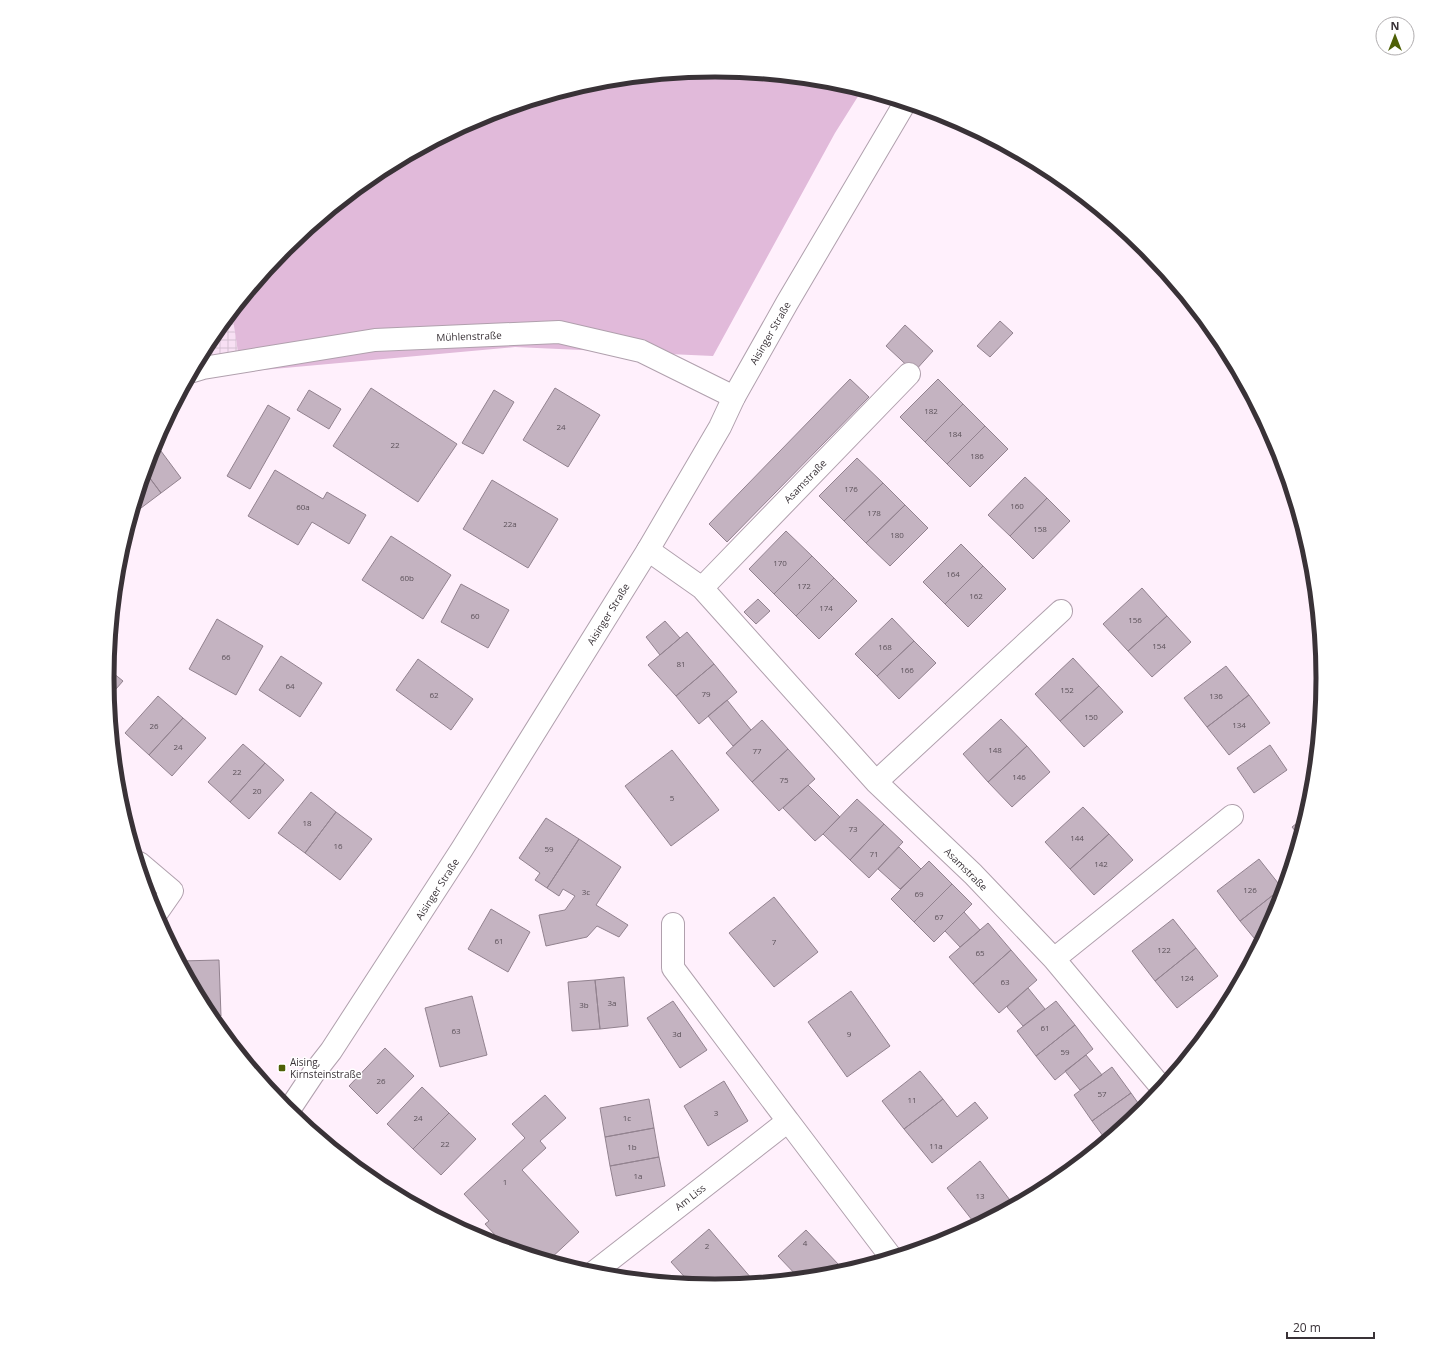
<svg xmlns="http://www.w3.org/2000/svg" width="1431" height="1356" font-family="'Open Sans',sans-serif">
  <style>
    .industrial { fill: url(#industrial-grid) }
    .grass { fill: #e1bada }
    .forest { fill: url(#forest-firs) }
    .building { fill: #c4b3c1; stroke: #92828f }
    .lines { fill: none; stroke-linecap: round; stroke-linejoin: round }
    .minor-casing { stroke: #b0a0ad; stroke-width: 24 }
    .secondary-casing { stroke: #b0a0ad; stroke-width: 24 }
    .minor { stroke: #fff; stroke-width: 22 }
    .secondary { stroke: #fff; stroke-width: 22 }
    .poi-dot { fill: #4e6006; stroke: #fff; stroke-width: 1.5 }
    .labels { text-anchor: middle; stroke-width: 3; stroke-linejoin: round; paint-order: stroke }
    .number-label { font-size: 8px; fill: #5c525a }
    .street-label { font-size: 10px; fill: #393237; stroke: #fff }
    .poi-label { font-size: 10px; fill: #393237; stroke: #fff; text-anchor: start }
    .rim { fill: none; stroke: #393237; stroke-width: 5 }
  </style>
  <defs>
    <pattern id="industrial-grid" width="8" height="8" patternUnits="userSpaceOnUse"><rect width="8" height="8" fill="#f8e0f4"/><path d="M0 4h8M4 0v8" fill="none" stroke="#d5c1d2"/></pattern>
    <pattern id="forest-firs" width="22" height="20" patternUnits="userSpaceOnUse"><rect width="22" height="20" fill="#e1bada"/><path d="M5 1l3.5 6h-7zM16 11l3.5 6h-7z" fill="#c2a0bc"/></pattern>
  </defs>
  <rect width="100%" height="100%" fill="#fff0fc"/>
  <path class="industrial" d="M232,313L241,372L187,383L210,340Z"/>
  <path class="grass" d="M716,70L834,82L862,90L835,133L713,356L515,347L241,372L232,313L286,248L378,172L456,131L632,78Z"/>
  <path class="forest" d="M632,78L456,131L483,116L597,82Z"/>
  <path class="building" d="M1000,321L1013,333L990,357L977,346Z
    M905,325L933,351L914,372L886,346Z
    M850,379L869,397L727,542L709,524Z
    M938,379L963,404L925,442L900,417Z
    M371,388L457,444L418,502L333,446Z
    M555,388L600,415L568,467L523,440Z
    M309,390L341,409L329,429L297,410Z
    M494,390L514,402L483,454L462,443Z
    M963,404L985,426L947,464L925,442Z
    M268,405L290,418L250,489L227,476Z
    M985,426L1008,449L970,487L947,464Z
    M155,443L181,478L161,493L146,473Z
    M857,458L883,483L844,521L819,496Z
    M275,470L323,499L327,492L366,515L349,544L312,522L298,545L248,516Z
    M146,473L161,493L141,508L137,502Z
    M1025,477L1047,498L1010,536L988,515Z
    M492,480L558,519L528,568L463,529Z
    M883,483L905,505L866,543L844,521Z
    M1047,498L1070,521L1033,559L1010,536Z
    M137,502L141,508L133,514Z
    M905,505L928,528L890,566L866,543Z
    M786,531L812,556L774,594L749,569Z
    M391,536L451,575L423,619L362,580Z
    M961,544L983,566L945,604L923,582Z
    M812,556L834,578L796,616L774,594Z
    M983,566L1006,589L968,627L945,604Z
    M834,578L857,601L819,639L796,616Z
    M461,584L509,610L488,648L441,622Z
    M1142,588L1167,616L1128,651L1103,624Z
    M758,599L770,611L756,624L744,612Z
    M1167,616L1191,642L1152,677L1128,651Z
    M892,618L914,641L877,676L855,654Z
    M217,619L263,646L236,695L189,669Z
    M665,621L680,638L660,655L646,637Z
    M687,632L714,664L676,696L648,665Z
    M914,641L936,663L899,699L877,676Z
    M281,656L322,683L300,717L259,690Z
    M1073,658L1099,686L1060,721L1035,694Z
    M418,659L473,699L451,730L396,690Z
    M714,664L737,692L699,724L676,696Z
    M1226,666L1249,695L1207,727L1184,698Z
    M108,669L123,681L109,697L108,678Z
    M1099,686L1123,712L1084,747L1060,721Z
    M1249,695L1270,723L1229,755L1207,727Z
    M158,696L183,718L149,755L125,733Z
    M727,700L751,730L733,746L708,716Z
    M183,718L206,738L172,776L149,755Z
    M1001,719L1027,746L988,782L963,754Z
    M762,720L788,749L752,782L726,753Z
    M243,744L265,763L230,802L208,782Z
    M1270,745L1287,770L1254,793L1237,768Z
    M1027,746L1050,772L1012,807L988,782Z
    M788,749L815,779L779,811L752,782Z
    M672,750L719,810L671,846L625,786Z
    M265,763L284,780L249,819L230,802Z
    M808,785L840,817L823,834L815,841L783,808Z
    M311,792L336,812L305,853L278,833Z
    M857,799L884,824L850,860L823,834Z
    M1083,807L1109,834L1070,869L1045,842Z
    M336,812L372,839L340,880L305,853Z
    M1306,816L1300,837L1292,827Z
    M546,818L579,839L547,888L535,880L540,873L519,858Z
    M884,824L903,842L869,878L850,860Z
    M1109,834L1133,860L1094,895L1070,869Z
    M579,839L621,867L596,905L628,925L619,937L597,926L587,937L546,946L539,915L565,910L575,896L563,889L559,896L547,888Z
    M899,847L921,869L900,889L878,869Z
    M1259,859L1282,888L1240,921L1217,891Z
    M929,861L952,884L914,922L891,899Z
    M952,884L972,904L934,942L914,922Z
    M1282,888L1283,890L1277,911L1259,944L1240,921Z
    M774,897L818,952L774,987L729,933Z
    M491,909L530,932L508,972L468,949Z
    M964,912L980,930L960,947L945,931Z
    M1173,919L1196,948L1155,981L1132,951Z
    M988,923L1011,950L973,984L949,957Z
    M1196,948L1218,976L1177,1008L1155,981Z
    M1011,950L1037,980L999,1013L973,984Z
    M219,960L221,1016L211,1017L181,961Z
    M624,977L628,1026L600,1029L595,980Z
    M595,980L600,1029L572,1031L568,982Z
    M1028,988L1045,1009L1023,1026L1007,1007Z
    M851,991L890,1046L847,1077L808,1022Z
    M472,996L487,1055L440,1067L425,1008Z
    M673,1001L707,1050L680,1068L647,1018Z
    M1056,1001L1075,1025L1036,1056L1017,1031Z
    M1075,1025L1093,1049L1055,1080L1036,1056Z
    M385,1048L414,1076L377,1114L349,1086Z
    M1086,1055L1102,1075L1080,1090L1065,1071Z
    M1112,1067L1131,1093L1092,1121L1074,1095Z
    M920,1071L943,1099L904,1129L882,1101Z
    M724,1081L748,1121L708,1146L684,1106Z
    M422,1087L449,1113L413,1149L387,1124Z
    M1131,1093L1143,1110L1106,1140L1092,1121Z
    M545,1095L566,1118L540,1141L546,1148L522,1170L579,1232L549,1260L506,1247L485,1224L489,1221L464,1194L525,1138L512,1124Z
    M649,1099L654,1128L605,1137L600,1108Z
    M943,1099L957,1117L975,1102L988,1118L932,1163L904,1129Z
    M449,1113L476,1139L441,1175L413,1149Z
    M654,1128L659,1157L610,1166L605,1137Z
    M659,1157L665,1186L616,1196L610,1166Z
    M980,1161L1013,1204L976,1225L947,1188Z
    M709,1229L752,1279L748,1283L715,1286L690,1283L671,1262Z
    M806,1230L839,1265L828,1275L799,1278L778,1256Z"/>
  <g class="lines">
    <g class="minor-casing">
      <path id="minor" d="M193,371L203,368L375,340L559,332L641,351L734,397
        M648,550L702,588L876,782L973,874L1054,959L1162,1088
        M702,588L909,374
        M876,782L1061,611
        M139,863L172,891L156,914
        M673,924V968L788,1121
        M1054,959L1232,816
        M593,1273L788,1121L891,1257"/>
    </g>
    <g class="secondary-casing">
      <path id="secondary" d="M289,1110L313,1074L331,1051L462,849L648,550L720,427L734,397L787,303L905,103"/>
    </g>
    <use href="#minor" class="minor"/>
    <use href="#secondary" class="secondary"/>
  </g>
  <rect class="poi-dot" x="278" y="1064" width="8" height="8" rx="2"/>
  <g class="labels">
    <g class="number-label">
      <text x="931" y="414">182</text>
      <text x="561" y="430">24</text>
      <text x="955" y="437">184</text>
      <text x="395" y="448">22</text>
      <text x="977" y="459">186</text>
      <text x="851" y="492">176</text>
      <text x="1017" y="509">160</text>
      <text x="303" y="510">60a</text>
      <text x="874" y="516">178</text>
      <text x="510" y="527">22a</text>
      <text x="1040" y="532">158</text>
      <text x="897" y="538">180</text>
      <text x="780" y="566">170</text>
      <text x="953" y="577">164</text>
      <text x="407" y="581">60b</text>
      <text x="804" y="589">172</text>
      <text x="976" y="599">162</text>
      <text x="826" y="611">174</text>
      <text x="475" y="619">60</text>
      <text x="1135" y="623">156</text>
      <text x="1159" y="649">154</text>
      <text x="885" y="650">168</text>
      <text x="226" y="660">66</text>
      <text x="681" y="667">81</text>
      <text x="907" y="673">166</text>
      <text x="290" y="689">64</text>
      <text x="1067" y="693">152</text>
      <text x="706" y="697">79</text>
      <text x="434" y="698">62</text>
      <text x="1216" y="699">136</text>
      <text x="1091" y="720">150</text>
      <text x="1239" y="728">134</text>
      <text x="154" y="729">26</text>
      <text x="178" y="750">24</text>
      <text x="995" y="753">148</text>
      <text x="757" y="754">77</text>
      <text x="237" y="775">22</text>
      <text x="1019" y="780">146</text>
      <text x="784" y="783">75</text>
      <text x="257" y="794">20</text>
      <text x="672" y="801">5</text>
      <text x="307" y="826">18</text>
      <text x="853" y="832">73</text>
      <text x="1077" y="841">144</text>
      <text x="338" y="849">16</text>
      <text x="549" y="852">59</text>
      <text x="874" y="857">71</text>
      <text x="1101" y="867">142</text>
      <text x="1250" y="893">126</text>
      <text x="586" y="895">3c</text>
      <text x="919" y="897">69</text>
      <text x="939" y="920">67</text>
      <text x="499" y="944">61</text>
      <text x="774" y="945">7</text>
      <text x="1164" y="953">122</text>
      <text x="980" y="956">65</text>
      <text x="1187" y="981">124</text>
      <text x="1005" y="985">63</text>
      <text x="612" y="1006">3a</text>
      <text x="584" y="1008">3b</text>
      <text x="1045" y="1031">61</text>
      <text x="456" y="1034">63</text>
      <text x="677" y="1037">3d</text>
      <text x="849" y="1037">9</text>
      <text x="1065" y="1055">59</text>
      <text x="381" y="1084">26</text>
      <text x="1102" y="1097">57</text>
      <text x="912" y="1103">11</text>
      <text x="716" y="1116">3</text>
      <text x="418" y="1121">24</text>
      <text x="627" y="1121">1c</text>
      <text x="445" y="1147">22</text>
      <text x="936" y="1149">11a</text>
      <text x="632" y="1150">1b</text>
      <text x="638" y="1179">1a</text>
      <text x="505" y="1185">1</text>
      <text x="980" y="1199">13</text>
      <text x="805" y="1246">4</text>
      <text x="707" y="1249">2</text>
    </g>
    <g class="street-label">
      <text transform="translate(770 333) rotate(-60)" y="4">Aisinger Straße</text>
      <text transform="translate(469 336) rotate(-2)" y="4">Mühlenstraße</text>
      <text transform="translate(805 481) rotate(-46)" y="4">Asamstraße</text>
      <text transform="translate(608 614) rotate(-58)" y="4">Aisinger Straße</text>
      <text transform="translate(966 869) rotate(45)" y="4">Asamstraße</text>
      <text transform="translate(437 889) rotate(-57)" y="4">Aisinger Straße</text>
      <text transform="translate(690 1197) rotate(-38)" y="4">Am Liss</text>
    </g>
    <g class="poi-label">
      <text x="290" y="1066">Aising,<tspan x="290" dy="12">Kirnsteinstraße</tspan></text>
    </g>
  </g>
  <path d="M0 0H1431V1356H0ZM114 678a601 601 0 1 1 1202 0a601 601 0 1 1-1202 0Z" fill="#fff" fill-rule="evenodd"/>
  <path class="rim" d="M114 678a601 601 0 1 1 1202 0a601 601 0 1 1-1202 0Z"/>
  <g transform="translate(1395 36)"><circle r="19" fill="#ffffff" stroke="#b0adaf"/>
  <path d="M0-3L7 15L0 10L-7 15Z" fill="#4e6006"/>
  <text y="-6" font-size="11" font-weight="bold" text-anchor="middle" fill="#393237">N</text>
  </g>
  <path d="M1287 1332v6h87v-6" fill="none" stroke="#393237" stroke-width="2"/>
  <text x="1293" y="1332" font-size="12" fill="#393237" stroke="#ffffff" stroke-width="3" paint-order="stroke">20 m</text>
</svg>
